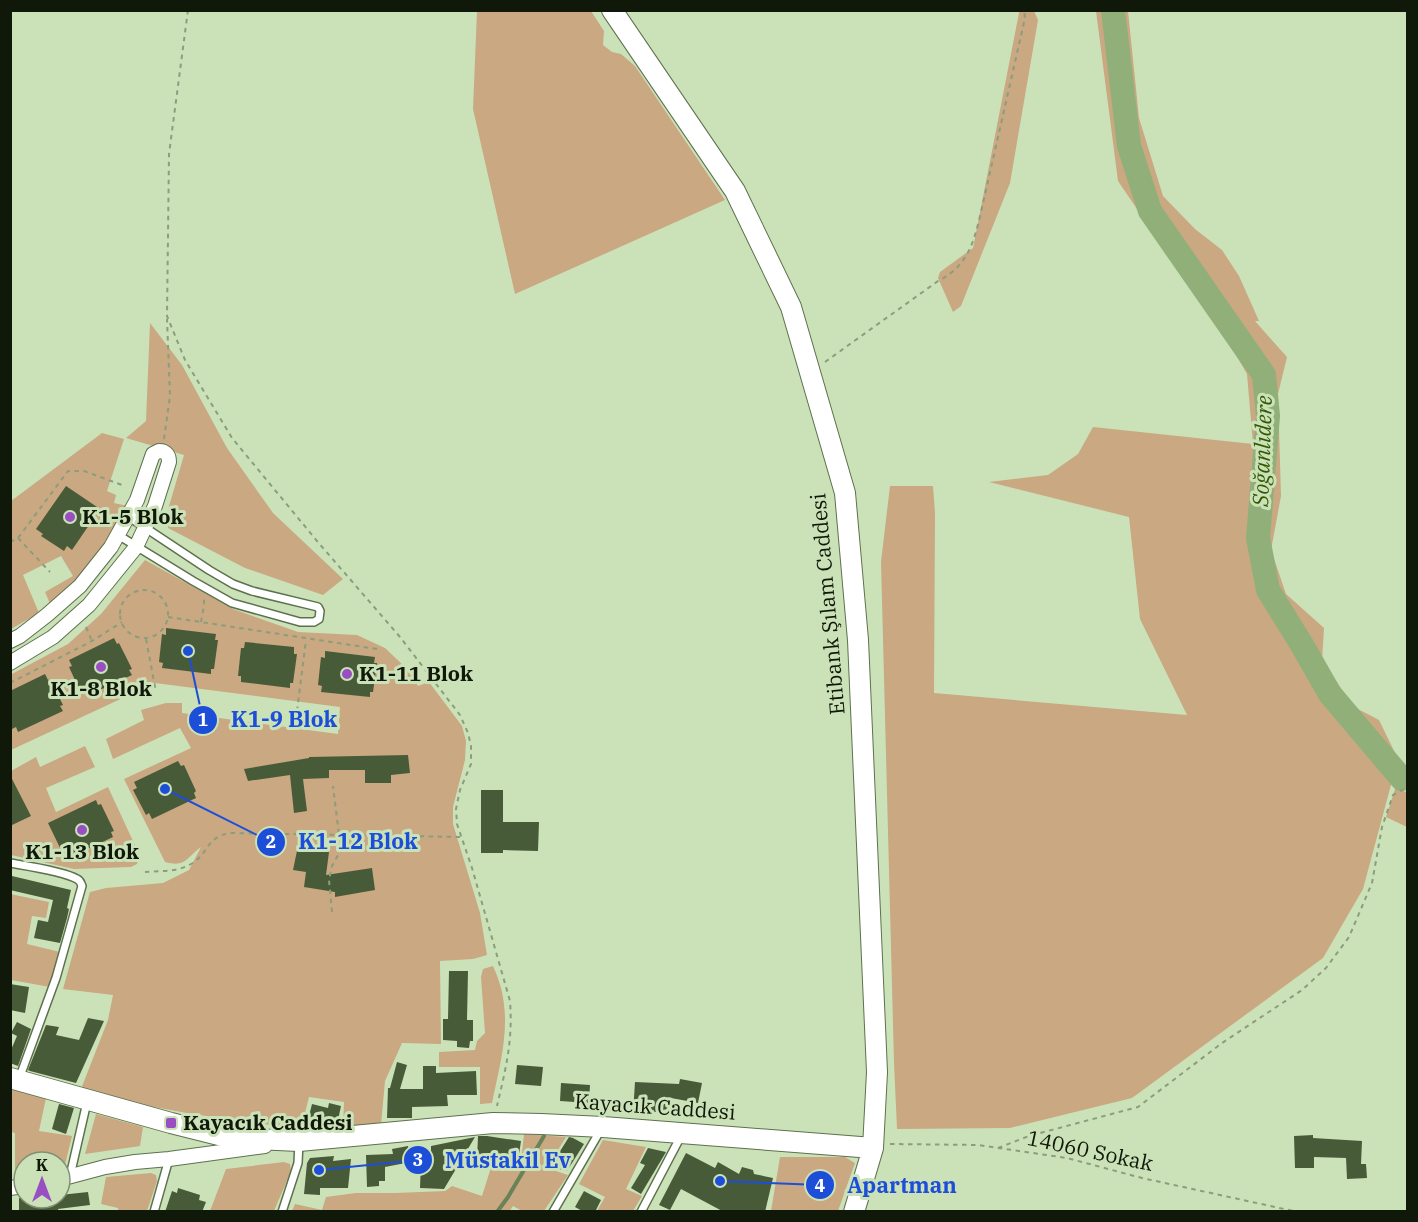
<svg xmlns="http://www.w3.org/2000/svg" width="1418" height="1222" font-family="'IBM Plex Serif',serif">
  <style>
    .green { fill: #c9a882 }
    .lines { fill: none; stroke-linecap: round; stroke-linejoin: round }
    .stream { stroke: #6a8257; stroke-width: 4 }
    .river { stroke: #91b079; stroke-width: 24 }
    .building { fill: #485b38 }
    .lane-casing { stroke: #5d714d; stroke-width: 10 }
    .street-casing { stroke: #5d714d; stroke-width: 16 }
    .secondary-casing { stroke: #5d714d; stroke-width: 22 }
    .path { stroke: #8b9d7d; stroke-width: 2; stroke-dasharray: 4.5 4.5; stroke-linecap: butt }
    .lane { stroke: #fff; stroke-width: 7 }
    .street { stroke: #fff; stroke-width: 14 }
    .secondary { stroke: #fff; stroke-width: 20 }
    .poi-dot { fill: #994fc1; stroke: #cbe2b9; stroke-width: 2 }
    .labels { text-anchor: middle; stroke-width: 6; stroke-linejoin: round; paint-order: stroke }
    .poi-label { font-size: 21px; font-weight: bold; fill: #101809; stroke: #cbe2b9; text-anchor: start }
    .street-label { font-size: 21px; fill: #101809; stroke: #cbe2b9 }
    .water-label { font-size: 22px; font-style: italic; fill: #345802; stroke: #cbe2b9 }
    .leader { fill: none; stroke: #1d4ed8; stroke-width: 2 }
    .callout-dot { fill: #1d4ed8; stroke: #cbe2b9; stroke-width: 2 }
    .mark-label { font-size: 18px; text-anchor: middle; font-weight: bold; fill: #fff }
    .callout-label { font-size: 22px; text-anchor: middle; font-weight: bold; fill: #1d4ed8; stroke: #cbe2b9; stroke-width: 6; stroke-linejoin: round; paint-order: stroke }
  </style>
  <rect width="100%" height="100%" fill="#cbe2b9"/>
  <path class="green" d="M477,11H591L604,31L603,45L612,52L621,54L635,66L725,200L515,294L473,109Z
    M1019,11H1034L1038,20L1010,183L961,306L953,312L938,278L940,272L973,248L1019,13Z
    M1096,11H1128L1139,118L1163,196L1195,229L1222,250L1239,276L1259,321H1255L1287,357L1278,394L1281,496L1271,550L1286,594L1324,628L1322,661L1354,707L1379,720L1398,759L1363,889L1323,958L1132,1098L1010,1128L897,1129L894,1063L881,562L890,486H933L935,513L934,693L1187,715L1140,619L1129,517L989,482L1048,475L1078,454L1093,427L1253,444L1247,374L1217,322L1213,321L1118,181Z
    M150,323L182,365L227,448L273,513L343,579L323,595L245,568L168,528L167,513L184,455L126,438L146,421Z
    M102,433L124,439L107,491L116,495L114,503L128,506L108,542L79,578L51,606L45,592L73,576L61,556L23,575L39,613L11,629V501Z
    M145,560L233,609L298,632L357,635L385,648L407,669L418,686L429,682L462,726L466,741L465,760L453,807V824L480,913L487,955L473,959L440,961L441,1044L402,1043L385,1081L381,1125L343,1126L344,1102L309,1097L301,1129C228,1119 152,1111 81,1089L108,1020L113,995L63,989L90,892L106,888L163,883L189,870L201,847C187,857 186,868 165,862L124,779L191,748L180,728L113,759L106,739L144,720L141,710L166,703H182V713L338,734L340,707L155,683L11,750L10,675L68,644L101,614Z
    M85,746L95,767L46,788L56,812L108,787L139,854L137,864L131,867L74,869L11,855V771L36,757L40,767Z
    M1396,786L1407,793V827L1386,817Z
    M10,894L49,902L46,918L32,916L27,944L60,952L50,987L11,980Z
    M493,966C515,1013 502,1055 492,1103L480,1104V1067H439V1052L475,1050L477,1041L485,1033L481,977L483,969Z
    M10,1089L32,1092L46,1098L39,1131L72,1136L63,1173L60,1174V1162H24V1178L15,1179V1133L11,1132Z
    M96,1114L143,1127L140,1146L85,1154Z
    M524,1134L566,1137L547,1168L568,1175L544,1211H522L513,1206L509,1212L292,1211L295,1204L322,1210L326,1197L356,1193H396L445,1191L452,1186L482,1196L493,1161L521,1163Z
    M603,1140L646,1147L626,1189L642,1196L633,1211H597L605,1197L579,1184Z
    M780,1157H845L855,1163L838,1211H771Z
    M284,1162L290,1164L291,1171L274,1211H210L226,1169Z
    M151,1173L156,1175L157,1181L147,1211H118V1208L101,1204L106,1177Z"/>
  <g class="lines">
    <path class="stream" d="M497,1212L508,1197L544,1136"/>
    <path class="river" d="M1113,10L1129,146L1150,211L1264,375L1268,416L1258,538L1268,590L1302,645L1330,694L1402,779"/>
  </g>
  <path class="building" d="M66,486L100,509L72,550L67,546L64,551L41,536L43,534L36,529Z
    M166,628L216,634L215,640H218L214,669H211V674L162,668L163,663L159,662L162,634L166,635Z
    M114,638L117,644L119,643L132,669L129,670L132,675L87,696L85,691L81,693L69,667L72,666L69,660Z
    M245,642L294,647V654H297L293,683H290V688L241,682V676H238L241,648H244Z
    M325,651L375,657L374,663H377L373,692H370V697L321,692L322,686L318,685L321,657L325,658Z
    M45,674L48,680L50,679L63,705L60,706L63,711L18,732L16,727L10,730V691Z
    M408,755L410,773L391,775V783H365V770H329V778L303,779L307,811L294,813L290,775L248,781L244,769L309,758V757Z
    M178,761L181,766L184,765L196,791L194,793L196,798L152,819L149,813L146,815L133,790L137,788L134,782Z
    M10,775L31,816L10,826Z
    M481,790H503V822H539L538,851L503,850V853H481Z
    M96,800L98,805L101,804L114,831L111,832L113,837L69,858L67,853L63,854L48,823Z
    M298,846L329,852L326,875L372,868L375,890L335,897V892L304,887L306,872L293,870Z
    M12,876L71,890L67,908L69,909L67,918L60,943L34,938L38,920L48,922L53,900L10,890Z
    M449,971H468L467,1020H473V1041H470L469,1048L457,1047V1041L443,1040V1019H448Z
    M10,984L29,987L25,1013L10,1010Z
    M88,1018L104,1021L76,1083L30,1071L28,1070L46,1025L59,1027L56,1035L79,1040Z
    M17,1022L31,1029L18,1066L10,1063V1052L17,1036L11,1033Z
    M397,1062L407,1065L400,1089H423V1066H436V1073L476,1071L477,1095H447L448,1106L412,1107V1118H387L388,1088H390Z
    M517,1065L543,1067L541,1086L515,1084Z
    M680,1079L702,1083L698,1103L671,1098L667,1109L656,1112L633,1113L635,1082L679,1084Z
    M561,1083L590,1085L589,1103L560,1101Z
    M329,1103L341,1106L337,1125L308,1120L312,1104L328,1108Z
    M59,1104L74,1108L66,1134L52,1129Z
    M1313,1135V1138L1362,1141L1361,1164H1366L1367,1178L1347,1179L1346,1158L1314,1157V1168H1295L1294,1136Z
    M478,1136H487L521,1141L518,1161L491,1156V1162L477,1160Z
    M475,1137L444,1189L420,1188L421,1160H431V1146Z
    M569,1137L573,1138L584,1144L567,1171L550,1167Z
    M408,1146L411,1162L385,1167V1181H379V1186L367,1187L366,1155L393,1154L392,1149Z
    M648,1148L666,1152L641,1194L631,1188L645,1165L640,1163Z
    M686,1153L715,1168L718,1162L739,1174L742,1167L753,1170L754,1174L773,1178L765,1212H724L681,1189L670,1210L659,1205Z
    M334,1156L333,1161L351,1159L348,1188H320V1195L304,1194L307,1163L310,1158Z
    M178,1188L200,1195L199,1200L206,1202L202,1212H165L172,1191L177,1193Z
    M584,1191L601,1200L595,1212H584L575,1207Z
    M88,1192L90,1205L58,1209L59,1212H19V1198H60V1195Z"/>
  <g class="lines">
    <g class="lane-casing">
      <path id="lane" d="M118,535L193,581L232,603L300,622H314L319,619L320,611L318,607L252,591L233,584L209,570L129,517
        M10,863C27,866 63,871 77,879C81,881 80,882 82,886L56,978L19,1079
        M70,1176L87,1102
        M154,1212L169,1159
        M282,1212L298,1163L299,1142
        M553,1212L600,1131
        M641,1212L682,1134"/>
    </g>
    <g class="street-casing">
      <path id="street" d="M10,641L20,636L47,615L80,586L111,547L137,500L153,454L159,451C166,451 169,455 169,462L155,506L136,547L89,605L53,637L10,663
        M60,1179L105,1167L135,1162L169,1159L265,1146
        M10,1188L24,1186"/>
    </g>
    <g class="secondary-casing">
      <path id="secondary" d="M612,10L735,191L791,307L845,493L858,640L877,1072L873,1148L854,1212
        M10,1078L171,1123L219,1135L255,1139L299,1141L493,1123L541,1124L603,1127L873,1148"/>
    </g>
    <path class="path" d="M188,10L169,154L167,316L185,360L232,438L317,541L400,637L460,715L468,733L471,746V764L460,790L456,809L457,824L472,868L510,1001C513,1040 506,1068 497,1106
      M825,362L938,281C968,266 974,242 981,212L1025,18L1024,10
      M164,439L170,396L167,319
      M18,538L50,572
      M10,542L18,538L68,471H84L122,485
      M120 614a24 24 0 1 1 48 0a24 24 0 1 1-48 0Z
      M168,617L377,649
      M201,622L204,606V599
      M86,627L92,641
      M146,639L156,692
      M10,683L92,641L122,622
      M297,711L306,640
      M145,872C159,871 178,872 191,864C209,854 206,836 231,833L461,837
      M332,912L329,880L332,866L338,855L340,843L333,786
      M890,1144L978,1145L1067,1158L1142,1178L1298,1212
      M998,1148L1029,1136L1138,1107L1222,1043L1302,990L1326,968L1349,937L1372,883L1382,827L1393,795L1408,787"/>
    <use href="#lane" class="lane"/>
    <use href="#street" class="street"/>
    <use href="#secondary" class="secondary"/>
  </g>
  <g class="poi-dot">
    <circle cx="70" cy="517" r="6"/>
    <circle cx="101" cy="667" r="6"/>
    <circle cx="347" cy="674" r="6"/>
    <circle cx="82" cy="830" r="6"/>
    <rect x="165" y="1117" width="12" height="12" rx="3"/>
  </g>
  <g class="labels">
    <g class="poi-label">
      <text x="82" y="524">K1-5 Blok</text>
      <text x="359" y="681">K1-11 Blok</text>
      <text x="101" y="696" text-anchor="middle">K1-8 Blok</text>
      <text x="82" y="859" text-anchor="middle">K1-13 Blok</text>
      <text x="183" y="1130">Kayacık Caddesi</text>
    </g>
    <g class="street-label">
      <text transform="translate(828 604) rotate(-95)" y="7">Etibank Şılam Caddesi</text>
      <text transform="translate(655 1107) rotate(4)" y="7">Kayacık Caddesi</text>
      <text transform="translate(1090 1151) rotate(12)" y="7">14060 Sokak</text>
    </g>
    <g class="water-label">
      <text transform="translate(1262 451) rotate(-88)" y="8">Soğanlıdere</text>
    </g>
  </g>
  <path class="leader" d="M188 651L203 720M165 789L271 842M319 1170L418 1160M720 1181L820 1185"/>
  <g class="callout-dot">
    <circle cx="188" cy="651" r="6"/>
    <circle cx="165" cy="789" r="6"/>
    <circle cx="319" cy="1170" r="6"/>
    <circle cx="720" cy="1181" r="6"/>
    <circle cx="203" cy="720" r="15"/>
    <circle cx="271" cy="842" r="15"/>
    <circle cx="418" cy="1160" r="15"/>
    <circle cx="820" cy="1185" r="15"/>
  </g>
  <g class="mark-label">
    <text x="203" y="726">1</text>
    <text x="271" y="848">2</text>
    <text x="418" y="1166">3</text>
    <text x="820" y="1192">4</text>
  </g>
  <g class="callout-label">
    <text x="284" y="727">K1-9 Blok</text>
    <text x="358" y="849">K1-12 Blok</text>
    <text x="508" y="1168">Müstakil Ev</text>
    <text x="902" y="1193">Apartman</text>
  </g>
  <rect width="1418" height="1222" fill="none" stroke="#101809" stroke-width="24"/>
  <g transform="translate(42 1180)"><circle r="28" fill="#cbe2b9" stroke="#809173" stroke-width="1.5"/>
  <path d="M0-4.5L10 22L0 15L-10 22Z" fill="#994fc1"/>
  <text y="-9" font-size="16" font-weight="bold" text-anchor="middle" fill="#101809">K</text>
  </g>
</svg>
